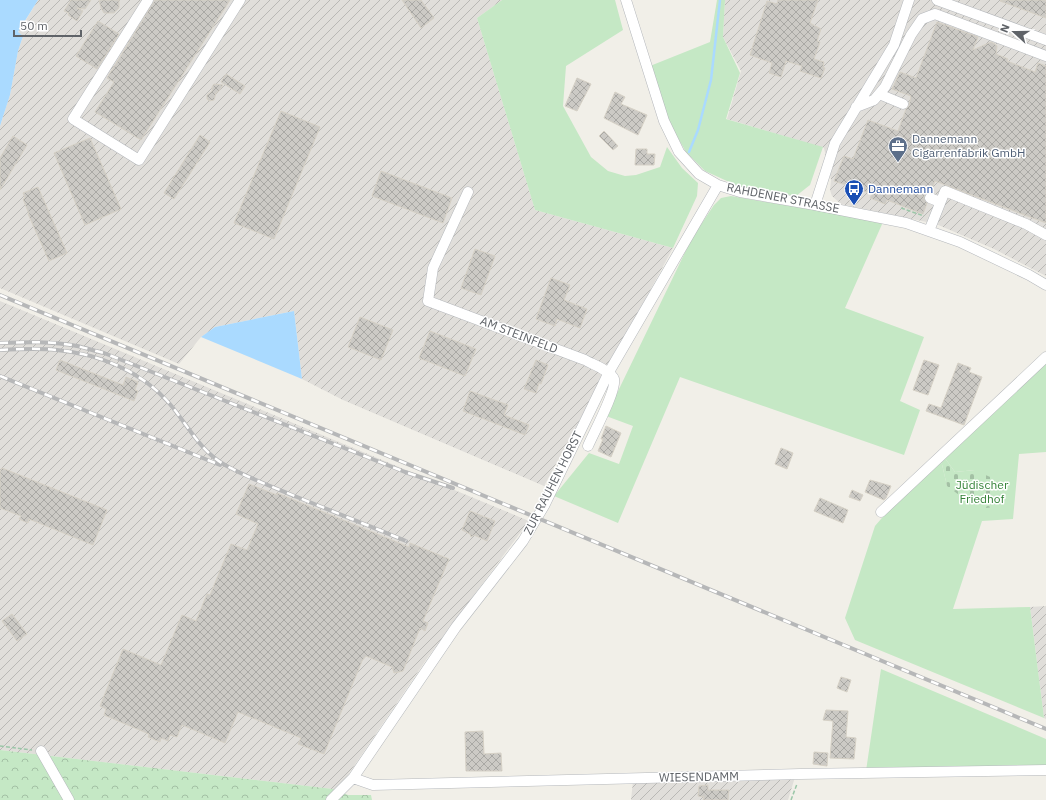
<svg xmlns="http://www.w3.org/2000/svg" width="1046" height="800" font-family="'IBM Plex Sans',sans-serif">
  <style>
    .industrial { fill: url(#industrial-furrows) }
    .grass { fill: #c5e8c5 }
    .cemetery { fill: url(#cemetery-stones) }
    .park { fill: url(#park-crowns) }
    .water { fill: #aadaff }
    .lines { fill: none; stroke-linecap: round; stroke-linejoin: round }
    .stream { stroke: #aadaff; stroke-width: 2.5 }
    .building { fill: url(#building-cross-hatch); stroke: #d6d1c6 }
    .minor-casing { stroke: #b5b8bc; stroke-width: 11 }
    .path { stroke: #9cc7a9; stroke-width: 1.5; stroke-dasharray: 4 2; stroke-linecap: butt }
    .minor { stroke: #fff; stroke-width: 10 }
    .rail-casing { stroke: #b6b7b8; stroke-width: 4 }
    .rail { stroke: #fff; stroke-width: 2.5; stroke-dasharray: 8; stroke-linecap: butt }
    .labels { text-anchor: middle; stroke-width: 3; stroke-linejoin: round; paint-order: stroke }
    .service-label { font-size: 12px; fill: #4e5e75; stroke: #fff; text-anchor: start }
    .transit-label { font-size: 12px; fill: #164399; stroke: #fff; text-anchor: start }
    .street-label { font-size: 12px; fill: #5f6368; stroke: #fff }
    .park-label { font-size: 12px; fill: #348238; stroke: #fff }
  </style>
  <defs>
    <pattern id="industrial-furrows" width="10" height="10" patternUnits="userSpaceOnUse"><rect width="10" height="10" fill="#e0deda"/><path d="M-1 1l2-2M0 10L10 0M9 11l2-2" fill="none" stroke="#b9b8b5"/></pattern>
    <pattern id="cemetery-stones" width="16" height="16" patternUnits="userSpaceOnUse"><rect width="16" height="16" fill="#c5e8c5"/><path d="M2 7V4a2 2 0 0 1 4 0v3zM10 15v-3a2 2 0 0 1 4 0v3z" fill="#a3c0a4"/></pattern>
    <pattern id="park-crowns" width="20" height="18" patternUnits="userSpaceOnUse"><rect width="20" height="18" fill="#c5e8c5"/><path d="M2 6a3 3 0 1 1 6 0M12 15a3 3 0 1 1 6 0" fill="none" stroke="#a3c0a4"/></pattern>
    <pattern id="building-cross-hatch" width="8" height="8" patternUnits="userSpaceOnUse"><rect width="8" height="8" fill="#cccac5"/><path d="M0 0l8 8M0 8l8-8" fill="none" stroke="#a9a8a4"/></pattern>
  </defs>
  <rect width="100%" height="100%" fill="#f1efe8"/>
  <path class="industrial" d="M38,0H502L477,18L535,210L673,248L544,486L343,400L302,379L294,311L215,327L201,337L179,364L0,288V126L10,95L18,51L23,36L18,33Z
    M725,0H1046V276L994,249L936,224L841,204L832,196L830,190L831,180L824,148L727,119L741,71L723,37Z
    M0,301L529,521L428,657L337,791L332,789L0,750Z
    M1046,606V719L1044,718L1030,607Z
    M795,777L788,800H631L633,781Z"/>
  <path class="grass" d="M502,0H615L623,30L566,66L563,106L591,157L608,171L625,176L636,175L660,167L667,147L682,168L698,183L697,196L673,248L535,210L477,18Z
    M717,0H725L723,37L740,73L726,119L823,147L810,185L796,196L738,186L705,171L686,152L671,126L650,66L710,42Z
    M731,196L883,222L845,308L924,337L900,401L920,410L904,455L680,377L618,523L554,496L589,453L619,464L633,426L606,416L692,238L714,205L721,198Z
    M1046,363V452L1019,454L1013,519L982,521L953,609L1030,607L1044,718L855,640L845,618L875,526L893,505L941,460L947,486L975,470L955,472L944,457Z
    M881,669L1046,739V767L866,771Z"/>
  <path class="cemetery" d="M944,457L955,472L975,470L1003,483L1002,492L994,507L978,509L947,486L941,460Z"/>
  <path class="park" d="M0,750L333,789L348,795H371L372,800H0Z"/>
  <path class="water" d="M0,0H38L18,32L23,36L18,51L10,95L0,126Z
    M294,311L302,379L201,337L215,327Z"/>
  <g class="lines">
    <path class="stream" d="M689,152L698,130L711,80L720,0"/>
  </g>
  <path class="building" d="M71,0H91L85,9L77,8L83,11L77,21L68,15L69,13L64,11Z
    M99,0H119V8L114,13H104L101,8Z
    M155,0H230L141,140L95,112L114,82L107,78Z
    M402,0H421L434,18L421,28Z
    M778,0H818L810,23L821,29L817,41L820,42L814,59L824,62L823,67L825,68L821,78L800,71L802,66L786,61L781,77L769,73L772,63L750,55L767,1L777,4Z
    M1001,0H1046V18L1000,1Z
    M98,21L119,34L97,69L76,56Z
    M937,22L978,37L973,50L991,42L995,44L997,46L996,54L1008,59L1007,61L1035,72L1038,63L1046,66V223L935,181L931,192L926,193L924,196V199L927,203L923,214L887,200L885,204L870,198L872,194L834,181L844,156L853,159L868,120L898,131L906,109L909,106L911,96L892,89L900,72L916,78Z
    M226,74L245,86L240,94L221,82Z
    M577,78L591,84L577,111L565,106Z
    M214,84L223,85L219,91L216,93L214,100L209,101L207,99V95L212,91V87Z
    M615,92L625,97L621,104L647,115L638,135L604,118Z
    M281,111L320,127L274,239L234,223Z
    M604,131L618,146L613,150L599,136Z
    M200,135L210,142L174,199L164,193Z
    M13,136L27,145L0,190V158Z
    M90,138L121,209L85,225L54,153Z
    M636,149H647V154H655L654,165H635Z
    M381,171L452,198L443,223L372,196Z
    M38,187L67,253L49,261L28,214H29L23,199L25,198L23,193Z
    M475,249L495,256L481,295L461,288Z
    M551,278L570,285L564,300L587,309L580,328L557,319L555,326L536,319Z
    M360,317L393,330L381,360L348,347Z
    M430,331L476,349L465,376L419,358Z
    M60,360L123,385L126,377L138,382L135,390L138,391L134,401L56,370Z
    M536,360L548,365L541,384L539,383L536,393L524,389Z
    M924,360L939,365L928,395L913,390Z
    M958,363L971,368L969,372L982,377L964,425L926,411L929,404L941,408Z
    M470,391L508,405L504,415L529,425L525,435L463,411Z
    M606,426L621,433L611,457L598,451L603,439H601Z
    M781,448L793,453L787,469L775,464Z
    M2,468L107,510L93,545L29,519L28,523L19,519L21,516L0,508V472Z
    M870,480L891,486L886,498L884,500L865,492Z
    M249,484L277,495V493L409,547L410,543L449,559L423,621L428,623L425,631L420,628L403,671L394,673L392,667L366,656L362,661L324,754L298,744L301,738L238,712L225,743L182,725L177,737L170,735L168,741L161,738L160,742L148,737L149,734L104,715L106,709L100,706L123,649L161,665L182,615L196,621L207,594L210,595L231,544L247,550L258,524L236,514Z
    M852,490L863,495L860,501L849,497Z
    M820,498L848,510L843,523L814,511Z
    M470,511L495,521L487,541L474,535L471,537L470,534L462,530Z
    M12,614L27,634L17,641L2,621Z
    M841,677L851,680L847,692L837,688Z
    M826,710L848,711L846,737L856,738L854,759L830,758L833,721L823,720Z
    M483,731L484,754L501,753L502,771H466L465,732Z
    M814,752L828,753L827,766L813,764Z
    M708,785V790H729L728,800H703L704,797L698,796L699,786Z"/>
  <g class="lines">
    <g class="minor-casing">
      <path id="minor" d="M148,0L73,119L139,160L240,0
        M626,0L664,121L679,152L699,174L718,185L740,192L815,205L906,223L960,242L1029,275L1046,285
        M937,0L1046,40
        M879,94L903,104
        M856,107L874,100L885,87L911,35L922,19L935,14L1046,56
        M468,192L433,268L428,301L585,360C592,364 611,371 614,379C617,390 593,434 588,446
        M930,198L940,202
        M815,205L835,143L894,45L909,0
        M929,231L945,191L1026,224L1046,235
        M881,512L1046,357
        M41,751L69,800
        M353,778L373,785L800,774L1046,770
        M331,800L353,778L456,627L523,541L544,506L609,372L718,185"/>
    </g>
    <path class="path" d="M901,208L924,216
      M0,746L32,750
      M791,800L797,784"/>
    <use href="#minor" class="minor"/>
    <g class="rail-casing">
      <path id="rail" d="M0,295L1046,729
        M0,343C26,342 52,341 77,346C86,348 95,351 104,353L405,472L453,488
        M0,350C19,349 38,348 57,350C99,354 141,371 169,403C188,425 199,450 225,465C248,478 273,487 297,497C334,512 370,526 406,541
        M0,376L220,465"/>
    </g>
    <use href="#rail" class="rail"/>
  </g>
  <defs>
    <g id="office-pin" transform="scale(1)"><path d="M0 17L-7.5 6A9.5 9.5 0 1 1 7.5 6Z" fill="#5c6f8a" stroke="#fff"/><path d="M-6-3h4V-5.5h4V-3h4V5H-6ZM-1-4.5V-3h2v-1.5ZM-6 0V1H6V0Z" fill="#fff"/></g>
    <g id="bus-pin" transform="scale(1)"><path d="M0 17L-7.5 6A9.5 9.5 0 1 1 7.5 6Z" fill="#1a4fb4" stroke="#fff"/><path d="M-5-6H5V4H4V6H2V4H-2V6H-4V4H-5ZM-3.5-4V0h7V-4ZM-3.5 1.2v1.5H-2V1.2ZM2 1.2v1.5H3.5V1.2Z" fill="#fff"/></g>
  </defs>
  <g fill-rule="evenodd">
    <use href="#office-pin" x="898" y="146"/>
    <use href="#bus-pin" x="854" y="189"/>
  </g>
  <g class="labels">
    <g class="service-label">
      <text x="912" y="143">Dannemann<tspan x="912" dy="14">Cigarrenfabrik GmbH</tspan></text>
    </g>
    <g class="transit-label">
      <text x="868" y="193">Dannemann</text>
    </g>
    <g class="street-label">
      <text transform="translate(783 198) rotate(11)" y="4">RAHDENER STRASSE</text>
      <text transform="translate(519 335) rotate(21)" y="4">AM STEINFELD</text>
      <text transform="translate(553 483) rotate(-63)" y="4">ZUR RAUHEN HORST</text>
      <text transform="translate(699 777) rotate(-1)" y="4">WIESENDAMM</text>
    </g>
    <g class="park-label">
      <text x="982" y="489">Jüdischer<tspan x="982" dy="14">Friedhof</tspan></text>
    </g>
  </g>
  <g transform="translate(1014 32) rotate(291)" stroke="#ffffff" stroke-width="3" paint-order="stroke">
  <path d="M0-3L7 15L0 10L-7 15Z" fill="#5f6368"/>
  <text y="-6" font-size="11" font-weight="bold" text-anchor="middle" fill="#5f6368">N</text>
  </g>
  <path d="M14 30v6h67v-6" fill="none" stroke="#5f6368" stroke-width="2"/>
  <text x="20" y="30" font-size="12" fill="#5f6368" stroke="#ffffff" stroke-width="3" paint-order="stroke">50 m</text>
</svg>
